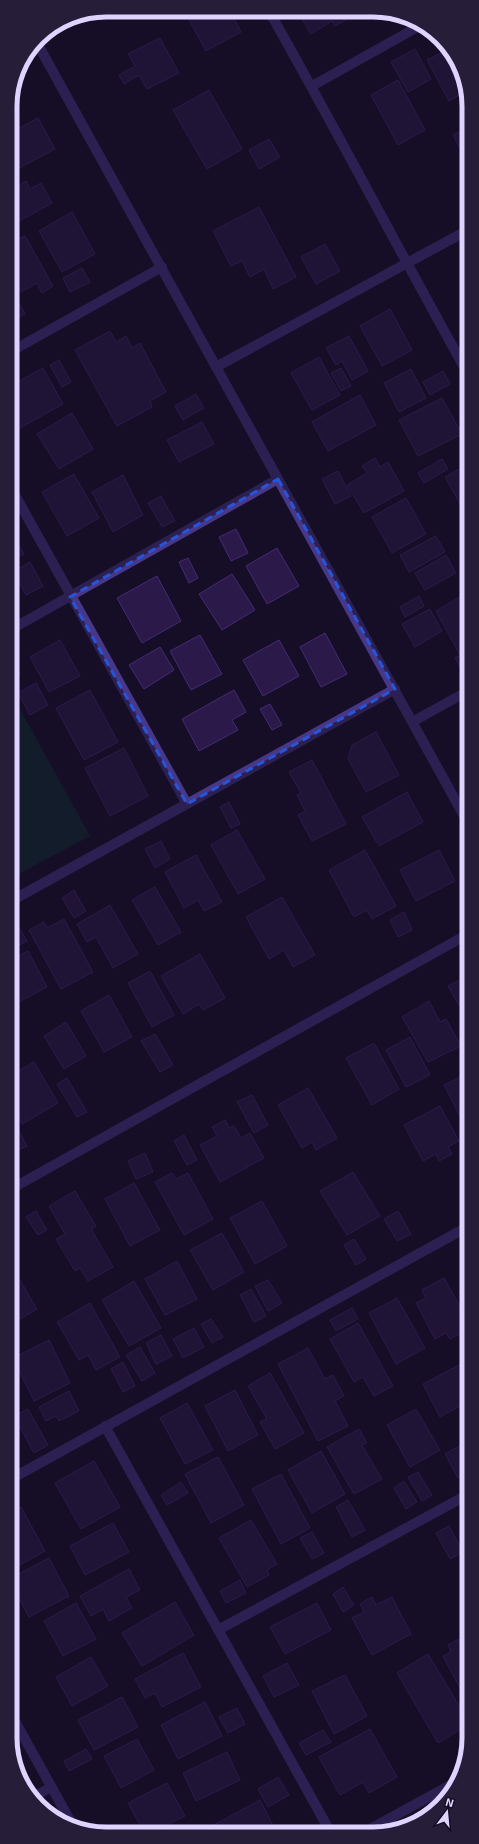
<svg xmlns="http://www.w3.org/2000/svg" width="479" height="1844" font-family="'Exo 2',sans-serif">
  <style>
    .green { fill: #112d31 }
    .building { fill: #2a1949; stroke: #452a76 }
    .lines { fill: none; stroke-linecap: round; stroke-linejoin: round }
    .minor { stroke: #473788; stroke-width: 10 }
    .marked { fill: none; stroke: #2755da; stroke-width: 3; stroke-dasharray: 8 5; stroke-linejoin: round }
    .rim { fill: none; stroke: #dfd4ff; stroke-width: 5 }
  </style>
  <rect width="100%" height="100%" fill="#160e27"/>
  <path class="green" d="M10,691L90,836L11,878Z"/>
  <path class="building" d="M197,11H216L217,13L221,11H230L241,32L206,51L187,16Z
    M297,11L360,12L335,26L332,21L311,34Z
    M160,38L179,73L147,89L139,75L124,84L119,75L135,66L128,54Z
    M415,49L431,79L408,92L391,62Z
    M448,49L467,91L449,101L427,60Z
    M398,80L425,130L398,145L371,95Z
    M209,90L242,149L207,169L173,110Z
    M38,118L55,149L10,173V133Z
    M468,127V164L453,135Z
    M269,139L280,157L259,169L249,150Z
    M26,181L30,189L41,183L52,203L10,226V190Z
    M259,207L296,277L273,289L264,269L250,277L242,261L231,266L213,231Z
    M72,212L95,254L62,272L39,231Z
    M25,236L53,286L42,293L37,283L21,292L10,274V243Z
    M325,244L340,271L316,284L301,257Z
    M82,268L90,282L70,292L63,278Z
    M13,292L25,314L10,322V294Z
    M390,309L412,350L382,366L360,326Z
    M110,331L116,342L126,336L132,348L140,343L166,392L150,401L152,407L117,426L75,350Z
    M349,336L368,371L352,380L342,361L336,365L326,348Z
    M319,357L340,395L312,410L291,373Z
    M59,360L71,382L62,387L50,365Z
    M43,368L63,404L18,429L10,414V386Z
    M341,368L351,386L341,391L331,373Z
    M411,369L426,398L399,412L384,383Z
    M443,371L450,384L430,395L423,382Z
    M196,394L204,408L183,420L175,406Z
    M360,395L376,425L328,451L312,422Z
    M442,398L462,434L418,456L399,420Z
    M72,413L93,449L59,469L37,434Z
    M202,422L214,444L179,462L167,440Z
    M375,458L380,467L388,462L404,491L364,513L347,485L367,473L362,466Z
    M442,459L448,469L424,483L418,473Z
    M468,464V509L464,511L445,477Z
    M338,471L351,496L335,504L322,479Z
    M74,474L99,518L67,536L42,492Z
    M123,475L143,515L113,532L92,492Z
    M161,496L175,521L162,527L148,503Z
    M406,498L426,534L392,553L372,517Z
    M468,525V544L460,529Z
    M236,529L248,553L231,561L219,537Z
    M10,530L24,554L10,562Z
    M436,536L445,552L409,572L400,555Z
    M277,548L299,586L267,604L246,566Z
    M446,555L456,573L425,590L415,573Z
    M188,558L198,578L189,583L179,562Z
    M30,562L43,586L26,595L13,572Z
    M232,574L255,610L222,630L199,594Z
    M157,576L181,621L142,643L117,598Z
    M468,592V675L466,677L455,658L460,655L436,611Z
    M419,596L424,606L405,617L400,607Z
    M430,609L442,631L415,647L402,624Z
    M325,633L347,674L321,687L300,647Z
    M200,635L222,674L191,690L170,651Z
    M60,640L80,676L49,692L30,657Z
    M279,640L299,676L263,696L243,660Z
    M160,647L174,670L144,689L129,665Z
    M10,656L20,674L11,680L10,679Z
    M36,683L48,705L30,715L18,693Z
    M90,690L118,742L84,760L56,708Z
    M234,690L246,712L232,720L238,730L199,751L182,719Z
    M270,704L282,725L272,730L260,709Z
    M376,732L399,775L366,792L348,759L352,745Z
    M124,748L148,796L110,816L85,768Z
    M312,760L346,824L312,841L298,815L305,811L297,795L301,793L289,772Z
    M407,792L423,822L379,846L362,817Z
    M229,802L240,824L231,828L220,807Z
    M237,830L265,879L238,894L211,845Z
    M161,841L170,859L155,868L145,849Z
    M365,850L396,906L372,919L367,910L354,917L329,870Z
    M439,850L455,881L416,901L400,870Z
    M196,855L222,902L204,911L198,900L184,908L165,872Z
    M155,887L181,932L158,945L132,900Z
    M74,890L86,911L74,918L62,898Z
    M282,897L315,955L293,967L284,950L269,959L246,917Z
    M110,905L138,954L113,968L96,937L87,942L77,924Z
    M404,912L412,930L398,937L390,920Z
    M64,919L93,972L61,989L29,930L44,922L47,928Z
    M15,921L27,941L14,948L11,942V923Z
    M28,951L47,987L11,1006V960Z
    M200,954L225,998L203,1010L199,1004L183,1014L161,976Z
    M150,971L174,1015L152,1027L128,983Z
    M462,979L469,992V1003L460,1007L448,986Z
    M109,995L132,1037L104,1052L81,1011Z
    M429,1001L440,1022L446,1019L461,1046L428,1062L402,1017Z
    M469,1010V1024L463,1013Z
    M66,1022L86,1056L64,1069L44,1036Z
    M155,1034L173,1065L160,1072L141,1041Z
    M410,1037L430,1075L406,1087L386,1050Z
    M374,1043L399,1089L372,1105L346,1058Z
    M34,1062L58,1103L22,1124L11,1103V1075Z
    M469,1073V1124L465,1126L444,1085Z
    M67,1078L87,1112L77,1117L57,1084Z
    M308,1088L337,1138L316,1150L312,1142L302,1148L278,1105Z
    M252,1095L268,1125L254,1133L237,1102Z
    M440,1106L459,1141L448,1147L452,1154L439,1161L436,1154L423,1161L404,1125Z
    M12,1118L27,1146L18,1150L11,1137Z
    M225,1120L229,1128L234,1126L241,1138L250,1133L264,1158L220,1182L200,1145L217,1136L212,1127Z
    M469,1133V1144L464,1135Z
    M184,1135L197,1160L187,1165L174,1141Z
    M145,1153L153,1172L136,1179L128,1161Z
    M353,1172L380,1216L347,1235L320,1191Z
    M172,1173L176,1179L188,1173L213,1219L184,1235L155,1182Z
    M134,1183L160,1230L130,1246L105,1199Z
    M75,1191L96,1226L91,1229L113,1267L88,1281L80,1268L75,1271L56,1239L65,1234L49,1206Z
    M262,1201L287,1246L255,1264L230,1218Z
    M36,1211L47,1230L38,1235L26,1217Z
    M398,1211L411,1234L397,1241L384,1219Z
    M222,1233L244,1272L213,1290L190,1250Z
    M354,1239L366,1259L356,1265L344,1245Z
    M177,1261L197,1299L165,1315L145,1279Z
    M11,1265L37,1309L20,1319L11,1305Z
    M444,1278L469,1323V1329L450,1339L446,1333L435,1339L416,1303L426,1298L422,1290Z
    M268,1280L282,1303L268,1311L255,1286Z
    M134,1281L161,1328L129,1346L102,1300Z
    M469,1286V1311L459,1292Z
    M251,1289L266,1316L254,1322L240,1295Z
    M397,1298L425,1348L396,1364L369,1313Z
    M90,1303L120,1357L96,1370L88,1355L79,1360L57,1322Z
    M352,1308L358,1319L336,1331L330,1320Z
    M211,1319L223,1337L212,1343L201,1324Z
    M358,1323L393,1386L374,1396L363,1377L354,1382L330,1339Z
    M194,1328L204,1347L183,1358L173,1339Z
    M161,1335L172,1356L156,1364L146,1343Z
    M49,1340L70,1383L34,1401L13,1358Z
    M140,1347L155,1373L142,1381L126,1355Z
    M308,1348L325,1379L333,1375L344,1396L335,1401L348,1426L318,1441L278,1364Z
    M123,1362L135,1386L123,1392L111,1369Z
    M465,1362L469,1368V1405L467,1402L440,1417L423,1384Z
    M270,1373L304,1433L275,1449L260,1422L267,1419L248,1386Z
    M11,1390L16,1399L11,1401Z
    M235,1390L258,1435L228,1451L205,1406Z
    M69,1391L79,1411L59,1421L56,1416L46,1421L39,1407Z
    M187,1403L213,1450L185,1464L160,1418Z
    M28,1409L48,1445L34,1453L14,1416Z
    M416,1409L440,1450L410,1467L387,1425Z
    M359,1429L367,1443L362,1445L382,1479L354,1494L327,1447Z
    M468,1441L469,1472L458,1478L445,1454Z
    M321,1451L345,1494L312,1513L288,1470Z
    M218,1457L244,1505L211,1523L185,1474Z
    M94,1461L120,1507L81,1529L55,1483Z
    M418,1472L432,1495L422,1501L408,1477Z
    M281,1474L310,1528L281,1544L252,1489Z
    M404,1481L417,1502L406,1509L394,1488Z
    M181,1482L188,1493L167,1505L161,1495Z
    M348,1500L365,1530L352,1537L336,1507Z
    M21,1507L45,1551L18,1566L11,1553V1513Z
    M251,1520L277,1564L267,1570L269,1575L247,1587L219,1538Z
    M113,1523L129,1552L85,1575L70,1546Z
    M449,1526L463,1552L450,1559L436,1533Z
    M312,1532L324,1553L312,1559L300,1538Z
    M49,1558L69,1596L29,1617L15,1591L11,1593V1578Z
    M129,1569L140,1590L126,1597L132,1608L109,1621L103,1609L91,1616L80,1596Z
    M240,1580L246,1593L226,1603L220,1591Z
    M343,1587L354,1605L343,1612L333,1594Z
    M372,1597L376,1605L392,1597L411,1634L372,1655L352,1618L364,1612L360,1604Z
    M175,1602L194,1635L142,1666L122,1633Z
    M76,1603L96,1639L63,1656L44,1621Z
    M317,1603L331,1630L285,1654L270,1627Z
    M459,1639L462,1646L469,1643V1686L461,1690L443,1656L451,1652L448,1645Z
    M183,1653L201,1687L162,1707L155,1693L145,1698L135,1679Z
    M428,1654L469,1722V1724L438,1743L397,1673Z
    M91,1657L108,1686L72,1706L56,1677Z
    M287,1663L299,1685L274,1697L263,1676Z
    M345,1675L367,1716L334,1734L312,1691Z
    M122,1697L138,1727L94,1750L78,1720Z
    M205,1702L222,1736L178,1759L161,1725Z
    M237,1708L245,1724L228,1733L219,1717Z
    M370,1729L397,1777L369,1793L363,1782L340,1795L319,1757Z
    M323,1730L331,1742L306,1755L299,1743Z
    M137,1739L154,1770L121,1788L104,1756Z
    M86,1749L92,1759L69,1771L64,1761Z
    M227,1752L240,1780L196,1801L183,1773Z
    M278,1777L289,1795L268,1807L258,1789Z
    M167,1783L185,1816L153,1832H144L128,1803Z
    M260,1800L277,1833H215L212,1826Z"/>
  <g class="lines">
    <path class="minor" d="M269,11C337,131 401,254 468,374
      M36,41L468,823
      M312,86L423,24
      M10,352L162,267
      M216,367L468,230
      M10,486L187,804
      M10,630L278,479
      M412,722L468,691
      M11,901L395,689
      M11,1189L468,934
      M105,1426L331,1833
      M11,1479L469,1226
      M218,1630L469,1494
      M11,1714L72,1824
      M32,1798L51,1787
      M363,1833L458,1781"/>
  </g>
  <path d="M0 0H479V1844H0ZM278,479L395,689L187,804L70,597Z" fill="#160e27" fill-opacity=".55" fill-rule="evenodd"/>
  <path class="marked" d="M278,479L395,689L187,804L70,597Z"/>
  <path d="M0 0H479V1844H0ZM106 17H373A89 89 0 0 1 462 106V1738A89 89 0 0 1 373 1827H106A89 89 0 0 1 17 1738V106A89 89 0 0 1 106 17Z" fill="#261e38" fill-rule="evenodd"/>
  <path class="rim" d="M106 17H373A89 89 0 0 1 462 106V1738A89 89 0 0 1 373 1827H106A89 89 0 0 1 17 1738V106A89 89 0 0 1 106 17Z"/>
  <g transform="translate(447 1812) rotate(16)" stroke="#160e27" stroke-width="3" paint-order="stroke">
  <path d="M0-3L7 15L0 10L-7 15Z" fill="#dfd4ff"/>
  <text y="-6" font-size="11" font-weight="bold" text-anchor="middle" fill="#dfd4ff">N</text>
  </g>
</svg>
